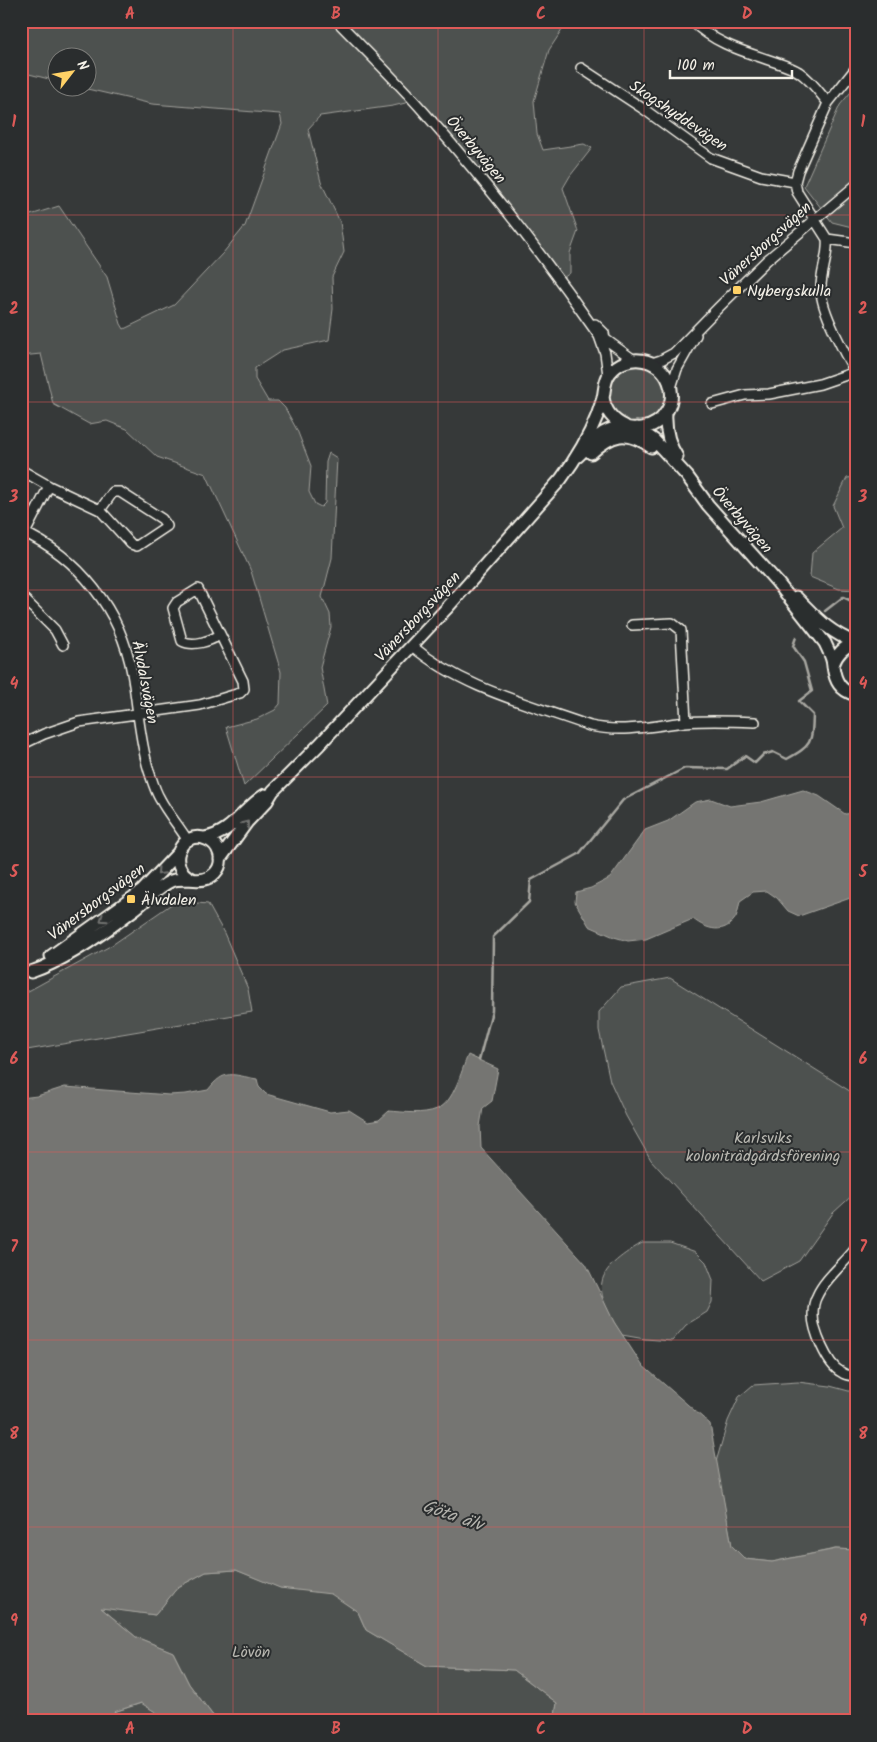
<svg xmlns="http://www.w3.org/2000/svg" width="877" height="1742" font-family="Kalam,sans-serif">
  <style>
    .green { fill: #4e514f; stroke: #a1a19c }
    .water { fill: #757572; stroke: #a8a7a1 }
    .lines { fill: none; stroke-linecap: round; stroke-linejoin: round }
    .stream { stroke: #a8a7a1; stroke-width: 2.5 }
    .minor-casing { stroke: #f4f1e8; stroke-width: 12 }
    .major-casing { stroke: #f4f1e8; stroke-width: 15 }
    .minor { stroke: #2a2d2e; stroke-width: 9 }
    .major { stroke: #2a2d2e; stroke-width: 11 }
    .oneway { stroke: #71726f }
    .grid { fill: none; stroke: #de5a58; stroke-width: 1; stroke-opacity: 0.55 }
    .poi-dot { fill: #ffd166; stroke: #2a2d2e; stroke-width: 2 }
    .labels { text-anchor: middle; stroke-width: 4; stroke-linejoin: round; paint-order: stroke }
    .street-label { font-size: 16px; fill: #f4f1e8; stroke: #2a2d2e }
    .poi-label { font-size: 16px; fill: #f4f1e8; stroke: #2a2d2e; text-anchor: start }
    .park-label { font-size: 16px; fill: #bab9b2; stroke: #2a2d2e }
    .water-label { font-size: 18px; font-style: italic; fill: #b4b3ad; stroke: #2a2d2e }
    .neatline { fill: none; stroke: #de5a58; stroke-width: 2 }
    .grid-label { font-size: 16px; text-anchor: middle; font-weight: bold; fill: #de5a58 }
  </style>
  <rect width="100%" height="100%" fill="#363939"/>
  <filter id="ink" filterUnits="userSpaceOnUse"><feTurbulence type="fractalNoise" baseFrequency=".02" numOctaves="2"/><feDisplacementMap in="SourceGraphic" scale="10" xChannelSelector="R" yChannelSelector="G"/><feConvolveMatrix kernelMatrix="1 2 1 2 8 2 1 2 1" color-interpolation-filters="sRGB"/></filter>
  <g filter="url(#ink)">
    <path class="green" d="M21,21H568L549,50L534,101L537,134L543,150L584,144L592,148L570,176L563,188L578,231L570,253V273L563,278L418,100L393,106L320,116L308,129L321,182L340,222L344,252L332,277L333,309L329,340L283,350L255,368V379L268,401H278L285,408L297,430L311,466L309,492L315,504L321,507L325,503L326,462L329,453L337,458L332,558L322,597L330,614L331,627L320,667L327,706L244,786L226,727L257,719L275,710L280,704L281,672L251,571L206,474L157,457L127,429L107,421L89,424L53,404L41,354L21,356V218L59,206L107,277L121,324L124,329L174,305L223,253L245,226L282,124L280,114L152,104L83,88H88V58H58L57,81L21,72Z
      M856,86V228L832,222L804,186L840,105Z
      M608 394a29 29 0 1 1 58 0a29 29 0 1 1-58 0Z
      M856,477V590L839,589L810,577L812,553L842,528L833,506L847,478Z
      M176,901L208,904L224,933L248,989L252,1012L21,1051V995L112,945Z
      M670,978L856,1095V1192L833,1213L799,1261L761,1281L651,1160L626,1116L610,1081L599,1030V1012L621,987Z
      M642,1243H670L696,1252L706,1262L713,1280L712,1302L707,1312L686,1325L672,1341L645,1339L622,1335C591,1287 593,1272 642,1243Z
      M798,1382L830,1386L856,1393V1550L835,1549L772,1562L745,1559L732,1546L716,1462L728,1421L739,1397L753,1385Z
      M236,1570L281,1588L331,1593L358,1612L366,1630L427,1666L514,1670L557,1703L555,1716L544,1721H217L189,1684L173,1652L136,1637L100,1607L155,1615L178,1587L206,1572Z
      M142,1703L157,1713L161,1721H113L114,1712Z"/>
    <path class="water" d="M803,790L819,796L845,814L856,813V896L799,916L788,911L777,898L767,891L753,892L740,901C739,906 738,912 736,917C725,935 707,930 693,919L646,939L628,941L614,937L589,926L575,902L576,892L591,888L610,878L645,830L668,821L695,802L711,799L730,806L761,802Z
      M468,1055L498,1069L492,1101L483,1108L480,1126L481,1148L586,1264L614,1322L642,1365L710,1424L732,1546L745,1559L772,1562L836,1549L856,1550V1721H544L555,1716L557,1703L514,1670L427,1666L366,1630L358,1612L331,1594L280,1588L236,1570L206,1572L178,1587L155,1615L101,1608L136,1637L173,1652L189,1684L217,1721H161L157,1713L141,1703L114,1712L113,1721H21V1098L37,1096L65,1087L169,1095L186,1094L208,1090C225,1068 232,1075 257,1079L259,1087L266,1094L330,1112L349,1110L368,1122L379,1120L389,1111C404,1112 423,1115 437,1109C454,1103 461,1071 468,1055Z"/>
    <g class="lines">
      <path class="stream" d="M825,611L843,597L856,603
        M479,1060L492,1011L493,937L529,902L531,880L579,854L623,800L685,768L727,769L745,756L755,763L763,755L773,752L787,759C812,745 812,743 813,715L799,701L812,691L804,662L793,646L796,637"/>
      <g class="minor-casing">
        <path id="minor" d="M337,21C366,51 396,80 424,112C487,183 545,258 599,336L605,353L608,375
          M692,21C713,42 739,50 766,59C777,63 789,66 799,72C811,80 819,92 828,103
          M581,68L645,110L711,158L761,176L795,182
          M856,68L828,103L798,171L795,182L797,192L827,239C829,256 820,273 821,290C821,310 845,355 856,373
          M827,239L856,243
          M595,324L604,333L605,339L634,360
          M652,363L661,360L674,353L719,307L767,260L856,185
          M671,388L677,369L696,335
          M712,404L745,395L769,394L820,384L855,372
          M21,470L49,486L100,510L131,544L137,546L167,526L162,519L120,492H113L100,510
          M21,531C79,557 121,611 132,673C138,705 139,739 149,771C152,780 155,791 160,799C168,814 179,826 188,841
          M21,541L49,486
          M21,596L55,630L63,645
          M632,625L672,623L681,630L686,722
          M412,646C462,688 529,704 590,726C622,733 653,726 685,722C709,720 732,721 755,722
          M21,745L44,734L79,722L200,705L240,693L244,689L243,681L198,589L177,602L173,608L182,641C193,647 210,641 220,635
          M856,1248C844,1264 825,1278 817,1296C814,1301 813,1309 813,1315C813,1330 827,1365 841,1372C845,1375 851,1376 856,1375"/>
      </g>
      <g class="major-casing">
        <path id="major" d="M603,397C605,411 612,420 625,426
          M666,413C665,430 668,443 677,457
          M637,428L654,440L687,476L708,505L777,582L825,643C828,650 833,658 833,666C835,681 840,691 856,695
          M591,453C612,434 626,429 651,447
          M796,597C817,618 827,631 856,643
          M833,665C837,653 844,646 856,643
          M205,838C233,833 243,808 265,795
          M220,859L247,822L267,801L273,791L319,745L446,609L561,479C575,460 588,439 597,416C599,410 601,404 603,398C605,389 604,381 610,373C626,352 660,357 669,382C677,402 664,425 642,428C630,430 622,424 609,430C596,435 587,448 577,457
          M51,956L142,891L178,853
          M31,972C64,961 105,932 132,911C145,902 157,887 171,881C186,875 203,886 215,873C225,862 220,844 206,839C180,829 165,867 192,879"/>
      </g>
      <use href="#minor" class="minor"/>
      <use href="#major" class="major"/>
    </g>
    <defs><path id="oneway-chevron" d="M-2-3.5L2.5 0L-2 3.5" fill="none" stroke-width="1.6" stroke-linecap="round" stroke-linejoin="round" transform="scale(1.25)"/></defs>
    <g class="oneway">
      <use href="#oneway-chevron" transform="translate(246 824) rotate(-51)"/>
      <use href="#oneway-chevron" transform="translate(160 872) rotate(133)"/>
      <use href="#oneway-chevron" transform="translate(103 919) rotate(145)"/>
    </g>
  </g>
  <path class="grid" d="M233,21V1721M438,21V1721M644,21V1721M21,215H856M21,402H856M21,590H856M21,777H856M21,965H856M21,1152H856M21,1340H856M21,1527H856"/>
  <g class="poi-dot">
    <rect x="732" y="285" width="10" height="10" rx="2.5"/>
    <rect x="126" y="894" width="10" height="10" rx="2.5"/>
  </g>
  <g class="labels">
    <g class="street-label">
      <text transform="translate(679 115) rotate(34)" y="6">Skogshyddevägen</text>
      <text transform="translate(477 149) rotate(50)" y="6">Överbyvägen</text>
      <text transform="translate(765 243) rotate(-42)" y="6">Vänersborgsvägen</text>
      <text transform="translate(743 519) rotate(49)" y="6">Överbyvägen</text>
      <text transform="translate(417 616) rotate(-47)" y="6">Vänersborgsvägen</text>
      <text transform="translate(146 682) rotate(79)" y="6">Älvdalsvägen</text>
      <text transform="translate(96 901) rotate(-37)" y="6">Vänersborgsvägen</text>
    </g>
    <g class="poi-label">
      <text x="747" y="296">Nybergskulla</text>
      <text x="141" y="905">Älvdalen</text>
    </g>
    <g class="park-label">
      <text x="763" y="1143">Karlsviks<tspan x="763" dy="18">koloniträdgårdsförening</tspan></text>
      <text x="251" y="1657">Lövön</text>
    </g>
    <g class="water-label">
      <text transform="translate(453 1515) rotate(19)" y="6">Göta älv</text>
    </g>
  </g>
  <rect width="877" height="1742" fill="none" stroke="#2a2d2e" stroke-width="55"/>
  <g transform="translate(72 72) rotate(59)"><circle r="24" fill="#2a2d2e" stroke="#7b7b78"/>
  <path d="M0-4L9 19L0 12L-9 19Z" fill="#ffd166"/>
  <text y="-8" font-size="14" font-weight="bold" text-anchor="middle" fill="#f4f1e8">N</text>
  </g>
  <path d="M670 70v8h122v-8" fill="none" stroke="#f4f1e8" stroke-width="2.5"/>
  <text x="677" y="70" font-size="15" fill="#f4f1e8" stroke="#2a2d2e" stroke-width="4" paint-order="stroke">100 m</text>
  <rect x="28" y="28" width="822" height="1686" class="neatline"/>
  <g class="grid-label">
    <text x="130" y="19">A</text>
    <text x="336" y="19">B</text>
    <text x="541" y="19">C</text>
    <text x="747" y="19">D</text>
    <text x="14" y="127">1</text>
    <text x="863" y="127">1</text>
    <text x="14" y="314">2</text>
    <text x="863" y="314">2</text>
    <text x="14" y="502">3</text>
    <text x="863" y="502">3</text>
    <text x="14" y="689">4</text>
    <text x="863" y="689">4</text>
    <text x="14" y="877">5</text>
    <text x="863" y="877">5</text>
    <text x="14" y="1064">6</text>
    <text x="863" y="1064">6</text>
    <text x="14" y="1252">7</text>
    <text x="863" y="1252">7</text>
    <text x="14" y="1439">8</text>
    <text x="863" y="1439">8</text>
    <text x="14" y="1626">9</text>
    <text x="863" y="1626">9</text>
    <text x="130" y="1734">A</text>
    <text x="336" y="1734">B</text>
    <text x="541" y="1734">C</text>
    <text x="747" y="1734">D</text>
  </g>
</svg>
